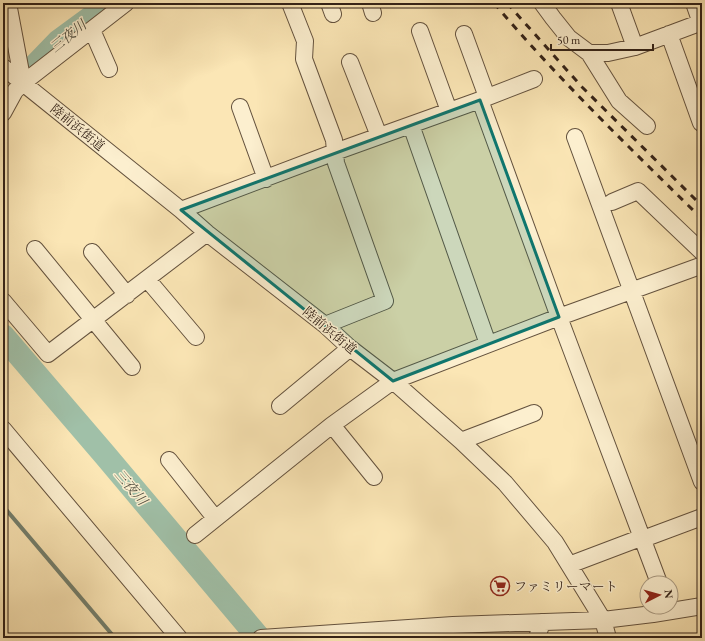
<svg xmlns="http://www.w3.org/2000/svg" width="705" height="641" font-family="'EB Garamond','Noto Serif JP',serif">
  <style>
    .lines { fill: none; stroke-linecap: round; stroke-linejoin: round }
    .stream { stroke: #74806e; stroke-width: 4 }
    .river { stroke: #a0c0a8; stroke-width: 24 }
    .minor-casing { stroke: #64523e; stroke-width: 18 }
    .minor { stroke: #fcefcf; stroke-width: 16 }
    .rail { stroke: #322117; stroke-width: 3; stroke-dasharray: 7 7; stroke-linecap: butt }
    .marked { fill: #0f766e; fill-opacity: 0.2; stroke: #0f766e; stroke-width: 3; stroke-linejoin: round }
    .labels { text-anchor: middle; stroke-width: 3; stroke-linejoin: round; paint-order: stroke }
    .street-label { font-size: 13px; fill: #322117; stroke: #fcefcf }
    .poi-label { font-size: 13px; fill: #322117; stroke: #fcefcf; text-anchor: start }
    .water-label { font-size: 14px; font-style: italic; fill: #535142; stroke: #fcefcf }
  </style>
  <rect width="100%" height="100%" fill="#fbe6b5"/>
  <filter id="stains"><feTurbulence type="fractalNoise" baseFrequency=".005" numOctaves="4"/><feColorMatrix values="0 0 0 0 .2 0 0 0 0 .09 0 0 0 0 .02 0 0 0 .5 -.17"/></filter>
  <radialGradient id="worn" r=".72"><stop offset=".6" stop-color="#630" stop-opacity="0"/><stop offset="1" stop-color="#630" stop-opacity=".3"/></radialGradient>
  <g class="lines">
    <path class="stream" d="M3,506L115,638"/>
    <path class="river" d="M29,72L58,42L111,3
      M3,336L105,455L259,638"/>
    <g class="minor-casing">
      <path id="minor" d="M8,3L23,83
        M290,3L305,41L304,59L334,140L336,163L385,301L325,325
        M329,3L333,14
        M370,3L373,13
        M542,3L553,18L569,38L589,53H608L635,47L702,22
        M619,3L635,47
        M694,3L701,23
        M92,30L109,69
        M420,31L449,111
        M464,34L487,97
        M669,34L701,123
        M589,53L619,101L647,126
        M350,62L379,136
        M3,67L181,210L207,233L325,325L350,348L393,381L461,441L505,483L555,542L603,620L608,638
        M480,100L534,79
        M240,107L266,179
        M3,113L15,91L23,83L126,3
        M411,125L488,344
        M575,137L702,482
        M612,202L638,191L702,252
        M181,210L335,152L480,100L559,317L659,583
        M35,249L132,367
        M92,252L127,295
        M147,279L196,337
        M3,301L48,354L207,233
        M280,406L350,348
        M332,425L374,477
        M3,429L179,638
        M461,441L534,413
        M169,460L215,518
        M195,535L332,425L393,381L559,317L700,266L702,268
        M569,565L635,540L643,539L702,517
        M261,638L453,625L603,620L653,614L702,606
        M537,638L542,622"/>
    </g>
    <use href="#minor" class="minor"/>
    <path class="rail" d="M494,3C558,79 631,149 702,219
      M507,3L582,87L702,206"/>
  </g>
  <path class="marked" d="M480,100L559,317L393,381L181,210Z"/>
  <defs>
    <g id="supermarket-ring" transform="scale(1)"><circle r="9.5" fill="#fcefcf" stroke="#8f2418" stroke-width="1.5"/><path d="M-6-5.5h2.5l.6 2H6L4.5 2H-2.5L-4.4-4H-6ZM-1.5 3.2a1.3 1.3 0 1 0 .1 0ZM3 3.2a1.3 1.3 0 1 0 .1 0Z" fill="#8f2418"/></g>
  </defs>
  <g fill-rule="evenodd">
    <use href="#supermarket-ring" x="500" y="586"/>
  </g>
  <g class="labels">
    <g class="street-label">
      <text transform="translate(78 127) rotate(39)" y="5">陸前浜街道</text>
      <text transform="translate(330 330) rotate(40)" y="5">陸前浜街道</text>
    </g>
    <g class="poi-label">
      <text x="514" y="591">ファミリーマート</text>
    </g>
    <g class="water-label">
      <text transform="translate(68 36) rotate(-39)" y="5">三夜川</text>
      <text transform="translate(131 487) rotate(50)" y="5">三夜川</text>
    </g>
  </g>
  <rect width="705" height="641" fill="none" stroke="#fbe6b5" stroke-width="16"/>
  <rect x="4" y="4" width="697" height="633" fill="none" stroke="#322117" stroke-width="2"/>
  <rect x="8" y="8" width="689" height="625" fill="none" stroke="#322117"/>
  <g transform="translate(659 595) rotate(84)"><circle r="19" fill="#fcefcf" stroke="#ab9d85"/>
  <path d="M0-3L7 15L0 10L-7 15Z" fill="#8f2418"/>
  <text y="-6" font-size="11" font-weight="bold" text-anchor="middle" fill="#322117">N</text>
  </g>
  <path d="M551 44v6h102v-6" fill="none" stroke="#322117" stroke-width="2"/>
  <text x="557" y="44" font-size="12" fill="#322117" stroke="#fcefcf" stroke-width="3" paint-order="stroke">50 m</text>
  <rect width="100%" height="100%" filter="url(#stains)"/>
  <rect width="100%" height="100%" fill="url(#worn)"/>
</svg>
